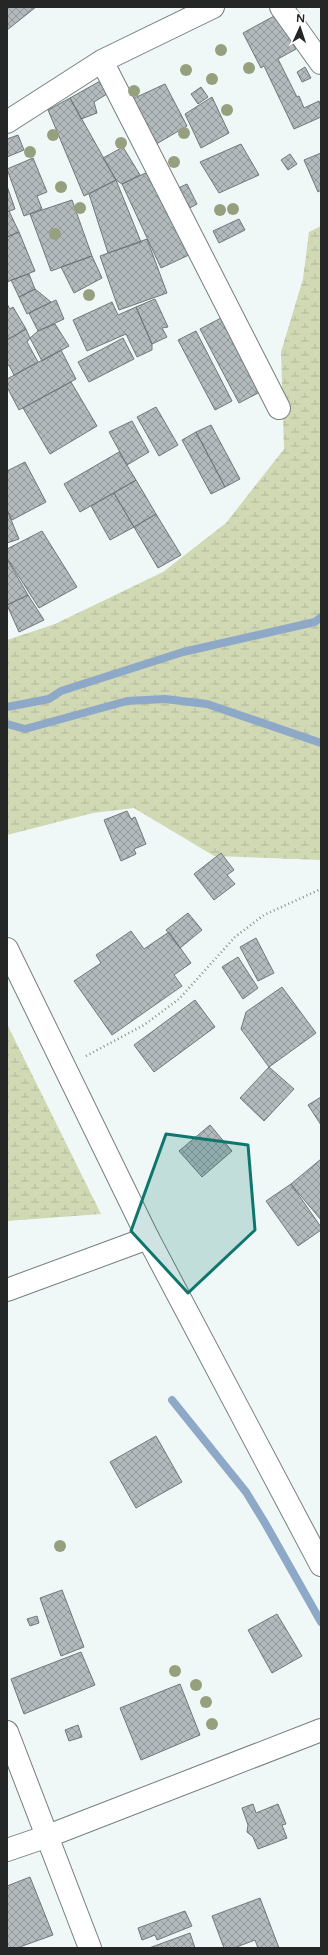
<svg xmlns="http://www.w3.org/2000/svg" width="328" height="1955" font-family="'Varela Round',sans-serif">
  <style>
    .wetland { fill: url(#wetland-marsh) }
    .lines { fill: none; stroke-linecap: round; stroke-linejoin: round }
    .stream { stroke: #8ea8c7; stroke-width: 8 }
    .building { fill: url(#building-cross-hatch); stroke: #70787b }
    .minor-casing { stroke: #767f7d; stroke-width: 24 }
    .major-casing { stroke: #767f7d; stroke-width: 24 }
    .path { stroke: #898f8e; stroke-width: 2.5; stroke-dasharray: 1 3; stroke-linecap: butt }
    .minor { stroke: #fff; stroke-width: 22 }
    .major { stroke: #fff; stroke-width: 22 }
    .tree { fill: #96a07f }
    .marked { fill: #0f766e; fill-opacity: 0.2; stroke: #0f766e; stroke-width: 3; stroke-linejoin: round }
  </style>
  <defs>
    <pattern id="wetland-marsh" width="20" height="14" patternUnits="userSpaceOnUse"><rect width="20" height="14" fill="#d0d8b4"/><path d="M1 5h8M5 5V1M11 12h8M15 12V8" fill="none" stroke="#b2b99b"/></pattern>
    <pattern id="building-cross-hatch" width="8" height="8" patternUnits="userSpaceOnUse"><rect width="8" height="8" fill="#b2babd"/><path d="M0 0l8 8M0 8l8-8" fill="none" stroke="#919799"/></pattern>
  </defs>
  <rect width="100%" height="100%" fill="#eff8f7"/>
  <path class="wetland" d="M321,226V860L214,856L134,808L93,813L7,835V640L55,624L163,572L226,523L284,449L281,352L303,279L309,232Z
    M7,1024L101,1214L7,1221Z"/>
  <g class="lines">
    <path class="stream" d="M7,707L49,699L61,691L183,652L315,622L321,617
      M7,724L25,729L127,701L165,699L207,704L321,743
      M172,1400L246,1492L265,1523L321,1622"/>
  </g>
  <path class="building" d="M7,7H36L7,30Z
    M276,15L296,49L278,59L297,97L299,96L304,108L319,101L321,105V117L294,129L264,66L261,68L243,33Z
    M305,67L311,78L302,82L297,72Z
    M102,80L110,92L94,102L97,113L81,119L70,98Z
    M165,84L187,126L153,146L128,101Z
    M201,87L208,97L198,104L191,94Z
    M212,97L229,133L201,148L185,114Z
    M70,98L116,180L84,196L48,110Z
    M18,135L24,150L7,157V139Z
    M241,144L259,175L219,193L200,162Z
    M123,147L140,175L122,184L116,180L103,158Z
    M321,153V190L318,192L304,160Z
    M290,154L297,164L288,170L281,160Z
    M33,158L47,192L37,196L42,209L24,216L7,169Z
    M152,170L191,254L161,268L122,184Z
    M116,180L141,242L108,253L89,194Z
    M187,184L197,204L186,210L176,189Z
    M7,186L15,209L7,212Z
    M72,200L92,256L51,271L30,214Z
    M9,211L19,232L7,237V212Z
    M239,219L245,230L219,243L213,231Z
    M19,232L35,271L7,282V237Z
    M147,239L167,293L119,310L100,256Z
    M92,256L102,278L74,293L61,267Z
    M29,274L35,289L19,297L11,280Z
    M35,289L51,302L27,314L19,297Z
    M155,299L168,327L162,328L167,337L152,344L136,307Z
    M56,300L64,319L38,331L29,313Z
    M112,302L118,315L136,307L152,344V350L137,357L126,334L87,351L73,320Z
    M7,304L10,309L13,307L26,329L7,340Z
    M221,318L260,392L239,403L200,329Z
    M55,324L69,346L42,361L30,338L38,331Z
    M26,329L30,338L27,342L38,362L14,375L9,365L7,366V340Z
    M196,331L232,401L215,410L178,340Z
    M123,338L134,359L89,382L78,362Z
    M61,350L76,379L19,410L7,387V379Z
    M71,382L97,426L50,454L23,408Z
    M156,407L178,445L159,456L137,417Z
    M132,421L149,452L127,465L109,432Z
    M211,425L240,479L225,487L196,432Z
    M196,432L225,487L211,494L182,440Z
    M119,452L136,480L80,512L64,484Z
    M25,462L46,502L12,520L7,510V471Z
    M136,480L156,514L134,527L114,493Z
    M114,493L134,527L110,540L91,506Z
    M7,510L19,539L7,543Z
    M156,514L181,555L158,568L134,527Z
    M42,531L77,587L39,608L7,558V549Z
    M7,559L28,595L7,605Z
    M28,595L44,620L19,632L7,605Z
    M127,811L131,819L135,817L146,844L134,849L136,854L121,861L104,820Z
    M221,853L234,870L227,875L235,884L214,900L194,874Z
    M188,913L202,930L180,948L166,930Z
    M131,931L144,949L169,932L191,963L174,975L182,986L112,1035L74,981L101,963L96,955Z
    M256,938L274,973L258,981L240,947Z
    M238,957L258,988L243,999L222,967Z
    M282,987L316,1033L269,1067L241,1029L246,1012Z
    M195,1000L215,1027L154,1072L134,1045Z
    M269,1067L294,1089L264,1121L240,1098Z
    M321,1097V1125L308,1105Z
    M210,1125L232,1151L202,1177L179,1151Z
    M321,1159V1220L291,1184Z
    M291,1184L321,1227V1230L298,1246L266,1201Z
    M156,1436L182,1482L136,1508L110,1462Z
    M62,1590L84,1647L61,1656L40,1598Z
    M277,1614L302,1656L272,1673L248,1630Z
    M37,1616L39,1623L30,1626L27,1619Z
    M81,1652L95,1685L24,1714L11,1679Z
    M180,1684L200,1735L141,1760L120,1708Z
    M78,1725L82,1737L69,1741L65,1730Z
    M253,1804L256,1813L278,1804L286,1824L282,1825L287,1838L258,1849L253,1837L247,1832L248,1825L242,1808Z
    M30,1877L53,1935L17,1948H7V1886Z
    M260,1898L279,1948H258L255,1940L234,1948H224L212,1916Z
    M185,1911L192,1926L157,1940L155,1935L142,1940L138,1928Z
    M190,1933L195,1948H149Z"/>
  <g class="lines">
    <g class="minor-casing">
      <path id="minor" d="M281,7L321,63
        M102,61L279,408
        M7,122L102,61L213,7
        M7,1290L148,1238
        M7,1732L90,1948
        M7,1850L48,1836L321,1730"/>
    </g>
    <g class="major-casing">
      <path id="major" d="M7,949L148,1238L321,1565"/>
    </g>
    <path class="path" d="M86,1056L144,1025L179,999L235,937L264,915L321,889"/>
    <use href="#minor" class="minor"/>
    <use href="#major" class="major"/>
  </g>
  <g class="tree">
    <circle cx="221" cy="50" r="6"/>
    <circle cx="249" cy="68" r="6"/>
    <circle cx="186" cy="70" r="6"/>
    <circle cx="212" cy="79" r="6"/>
    <circle cx="134" cy="91" r="6"/>
    <circle cx="227" cy="110" r="6"/>
    <circle cx="184" cy="133" r="6"/>
    <circle cx="53" cy="135" r="6"/>
    <circle cx="121" cy="143" r="6"/>
    <circle cx="30" cy="152" r="6"/>
    <circle cx="174" cy="162" r="6"/>
    <circle cx="61" cy="187" r="6"/>
    <circle cx="80" cy="208" r="6"/>
    <circle cx="233" cy="209" r="6"/>
    <circle cx="220" cy="210" r="6"/>
    <circle cx="55" cy="234" r="6"/>
    <circle cx="89" cy="295" r="6"/>
    <circle cx="60" cy="1546" r="6"/>
    <circle cx="175" cy="1671" r="6"/>
    <circle cx="196" cy="1685" r="6"/>
    <circle cx="206" cy="1702" r="6"/>
    <circle cx="212" cy="1724" r="6"/>
  </g>
  <path class="marked" d="M166,1134L248,1145L255,1230L188,1293L131,1231Z"/>
  <rect width="328" height="1955" fill="none" stroke="#242726" stroke-width="16"/>
  <g transform="translate(300 28) rotate(3)" stroke="#ffffff" stroke-width="3" paint-order="stroke">
  <path d="M0-3L7 15L0 10L-7 15Z" fill="#242726"/>
  <text y="-6" font-size="11" font-weight="bold" text-anchor="middle" fill="#242726">N</text>
  </g>
</svg>
